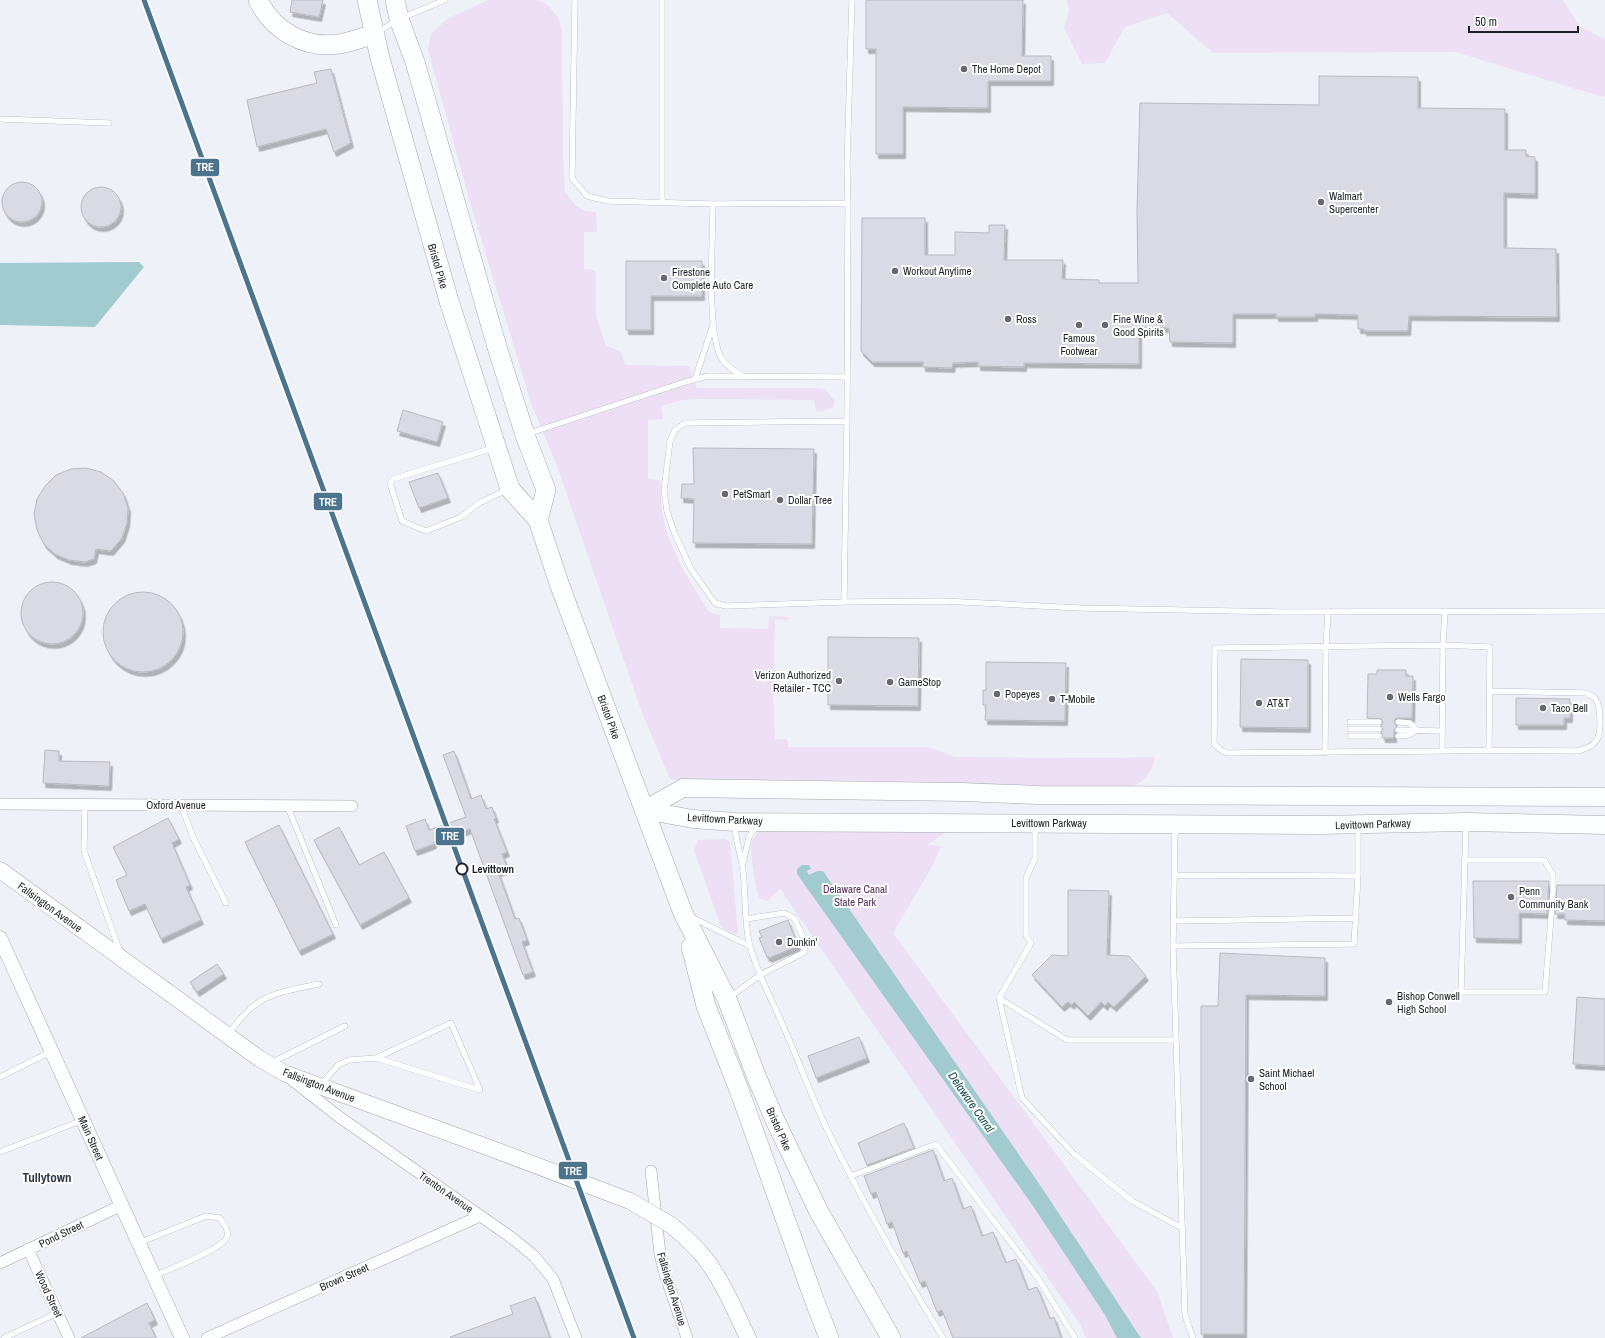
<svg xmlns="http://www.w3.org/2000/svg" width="1605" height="1338" font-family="'Archivo Narrow',sans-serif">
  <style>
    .green { fill: #ede0f4 }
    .water { fill: #a2cbcf }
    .building { fill: #dadae5; stroke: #b9bac0; filter: url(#shadow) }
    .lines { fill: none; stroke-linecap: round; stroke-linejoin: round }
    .service-casing { stroke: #a5a8ae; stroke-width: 6 }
    .minor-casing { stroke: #a5a8ae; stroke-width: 12 }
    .tertiary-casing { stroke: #a5a8ae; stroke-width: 15 }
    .secondary-casing { stroke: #a5a8ae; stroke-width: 17 }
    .primary-casing { stroke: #a5a8ae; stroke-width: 19 }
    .trunk-casing { stroke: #a5a8ae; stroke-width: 20 }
    .service { stroke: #fcfdfe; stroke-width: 5.5 }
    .minor { stroke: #fcfdfe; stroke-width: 11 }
    .tertiary { stroke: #fcfdfe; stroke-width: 14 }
    .secondary { stroke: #fcfdfe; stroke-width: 16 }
    .primary { stroke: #fcfdfe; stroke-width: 18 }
    .trunk { stroke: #fcfdfe; stroke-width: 19 }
    .secondary-bridge-casing { stroke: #a5a8ae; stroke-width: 17; stroke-linecap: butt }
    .secondary-bridge { stroke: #fcfdfe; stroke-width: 16 }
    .rail-1-casing { stroke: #fff; stroke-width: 8 }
    .rail-1 { stroke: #4c748c; stroke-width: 5 }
    .poi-dot { fill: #666a70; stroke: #fff; stroke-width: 1.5 }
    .stop-dot { fill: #fff; stroke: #1d2127; stroke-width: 2 }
    .labels { text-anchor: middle; stroke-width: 4; stroke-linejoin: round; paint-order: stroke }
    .poi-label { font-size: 11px; fill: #1d2127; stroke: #fff; text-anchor: start }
    .street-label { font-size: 11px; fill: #1d2127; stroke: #fff }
    .stop-label { font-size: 11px; font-weight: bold; fill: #1d2127; stroke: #fff; text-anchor: start }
    .park-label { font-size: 11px; fill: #542e5c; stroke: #fff }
    .water-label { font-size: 12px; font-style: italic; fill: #194b4f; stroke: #fff }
    .quarter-label { font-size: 13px; font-weight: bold; fill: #2f3746; stroke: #fff }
    .line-badge { stroke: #fff; stroke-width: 1.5 }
    .badge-label { font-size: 11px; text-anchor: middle; font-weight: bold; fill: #fff }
  </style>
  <defs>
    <filter id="shadow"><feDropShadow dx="2.5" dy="4.5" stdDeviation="0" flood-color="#0004"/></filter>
  </defs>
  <rect width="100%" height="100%" fill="#eef2f8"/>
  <path class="green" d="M488,0H538L548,5L559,19L562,31L563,155L565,191L575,205L585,211L596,212L597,232H584V269L593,270L596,272V317L606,345L621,352L625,365L689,366L697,388H820L826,390L835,401L833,407L817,413L816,411L814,400L698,399L683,400L661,406L663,419L648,420V479L659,480L661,482C658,535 683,569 709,612L720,615V628L768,629L769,616L789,617L787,620L775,619L773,690L775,739H786L788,741V747H928L955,757L1108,758L1155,757C1152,774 1144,783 1127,788C1070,788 1014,785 957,783C862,780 768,780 673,780L669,777L641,710L557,466L532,406L470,202L428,50L431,34L447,19Z
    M1067,0H1563L1580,27L1605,39V97L1579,90L1456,52L1213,53L1167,13L1125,27L1105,63L1082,64L1064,28L1069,11Z
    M765,828L948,831L927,845L941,846L933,865L893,933L1157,1291L1173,1338H1086L1081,1326L780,889L767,901C764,900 761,900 759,897C756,894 750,849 751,844C753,836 758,832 765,828Z
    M725,839L730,842L738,933L735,934L724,929L720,924L694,850L698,840Z"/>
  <path class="water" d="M139,262L144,267L95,327L0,325V263Z
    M802,865H809L811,869L807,871L809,875L817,871H823L1044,1191L1141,1338H1117L1105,1315L1033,1206L797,874V869Z"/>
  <path class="building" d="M292,0H323L319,17L290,12Z
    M866,0H1023L1022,56H1051V81H988V108L903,107V154H876V49H866Z
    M331,69L351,143L334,152L326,129L257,147L247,100L317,83L314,72Z
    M1319,76L1418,77V108L1505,109V150H1526V156L1535,157V194L1504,193V248L1556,249L1557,317L1409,316L1408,331H1364V329H1358V315L1315,314V317H1276V314H1233V343L1170,342L1169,328H1139V364L1024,363V367L978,366V362L953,363L952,368L923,367V362H872L861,351L862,218H925V255H955V232L989,233V225H1005L1004,260H1063L1062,279L1099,280V283H1138L1137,211L1140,103L1319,105Z
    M2 202a20 20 0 1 1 40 0a20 20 0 1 1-40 0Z
    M81 207a20 20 0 1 1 40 0a20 20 0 1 1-40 0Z
    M626,261H702V296H651V330H626Z
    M403,410L443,422L437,442L397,431Z
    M693,448L814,449L812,544L693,543L694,499L681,498L682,484H694Z
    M86,468L101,472L114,481L123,493L128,508L127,523L122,538L111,551L96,549L94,559L85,562L69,560L55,554L44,544L37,530L34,514L37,499L45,486L56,475L71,469Z
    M438,473L448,498L419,508L409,482Z
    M21 613a31 31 0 1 1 62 0a31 31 0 1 1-62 0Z
    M103 632a40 40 0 1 1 80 0a40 40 0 1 1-80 0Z
    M828,637L919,638L918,706L828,705Z
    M1241,659L1308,660V728L1240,727Z
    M986,662L1066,663L1065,721L985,720L986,705H983V690H986Z
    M1377,670H1406V676H1413L1412,718H1398L1395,719L1394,723L1397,726L1394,730V738H1383L1381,732L1383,729L1381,726L1383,722L1381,719L1367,718L1368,674H1377Z
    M1516,698L1570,699V718H1564V725H1516Z
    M45,750L59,751V761L110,762L109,786L43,783Z
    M454,751L471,799L481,795L486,809L492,807L496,818L494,819L507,852L502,854L508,869L498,872L515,919L519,918L527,940L522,942L533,972L523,975L470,829L433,842L434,844L415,851L406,826L425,819L429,830L466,817L443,755Z
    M168,818L179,839L172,843L190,885L186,887L201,920L161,939L145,904L129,911L116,880L127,875L113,847Z
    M279,825L333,934L299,951L245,842Z
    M339,827L359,865L384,852L409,898L360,925L314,840Z
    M1473,881H1549L1547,914L1519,913V939L1474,938Z
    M1557,885H1605V921L1565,920V914H1555Z
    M1068,890L1109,891L1107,955L1129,956L1146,976L1114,1007L1108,1002L1105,1006L1101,1002L1088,1016L1074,1002L1072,1005L1068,1002L1062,1007L1032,975L1052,955L1068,956Z
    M788,920L798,946L769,958L768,956L767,957L759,938L762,937L759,931Z
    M1220,953L1325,958V996L1246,995L1244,1334H1201V1006H1218Z
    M217,964L224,974L197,992L190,982Z
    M1577,997L1605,999V1066L1573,1064Z
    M859,1037L867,1058L816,1078L808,1056Z
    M904,1123L914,1148L867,1165L858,1143Z
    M933,1150L944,1181L952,1178L963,1209L971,1206L982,1236L993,1232L1006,1263L1016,1259L1028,1290L1037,1287L1050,1319L1054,1317L1061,1338H953L942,1310L937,1312L925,1281L920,1283L907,1251L903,1253L892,1222L887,1224L876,1192L871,1194L864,1176Z
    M535,1297L550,1338H451L450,1337L513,1314L510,1306Z
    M147,1303L155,1320L149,1323L156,1338H81Z"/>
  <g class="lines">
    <g class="service-casing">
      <path id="service" d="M575,0L572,178L587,196L608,201L713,204L848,203L847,164L852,0
        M378,32L399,19L445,0
        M0,119L109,123
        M662,203V0
        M713,204C713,237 706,334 722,359C727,367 737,372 744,377
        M695,379L713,325
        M847,421L685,423L675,430L670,441L664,491L667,511L674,532L691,569L715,603L726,606L844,602L942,601L1080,608L1282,612L1605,611
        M527,434L685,382L708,376L848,377
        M493,448L393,479L390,483L402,521L426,531L461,517L479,503L507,490
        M844,602L847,421L848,203
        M1443,645L1442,751L1228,753L1222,751L1214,744L1215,648Z
        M1350,722H1379
        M1350,729H1379
        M1398,730L1442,731
        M1350,736H1379
        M1398,736L1409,735L1417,730L1410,723L1398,722
        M1489,750L1577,751C1584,749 1591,748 1596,741C1602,734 1601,705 1595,698C1593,696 1589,695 1587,693L1489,691
        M1442,751L1489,750L1490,647L1443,645L1445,611
        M1325,753L1326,646L1328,612
        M85,804L84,851L120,952
        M181,805L193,837L226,903
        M287,805L336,925
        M735,824C735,839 740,851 742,865C747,892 743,920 750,946C758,975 773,1002 785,1030C799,1062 811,1095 826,1127C861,1199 901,1269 943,1338
        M1035,826V858L1026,878V935L1031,943L999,998L1067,1040H1176
        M1175,826L1173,946L1354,944L1358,876V826
        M1464,860H1544L1553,875V892L1545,992H1461L1466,824
        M743,863L749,837L756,826
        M1174,875L1358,876
        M691,917L750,946
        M1173,921L1356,918
        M1173,946L1185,1315L1193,1338
        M730,997L760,975L805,952V941L794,918L784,913L746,919
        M999,998L1022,1098L1074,1154L1132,1201L1182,1228
        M228,1034C235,1026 241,1017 249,1010C267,992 296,989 319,984
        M271,1063L345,1026
        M0,1077L52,1051
        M322,1084L338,1065L349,1060L376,1058L451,1023L480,1090L376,1058
        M0,1152L83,1120
        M851,1176L936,1144L987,1212L1038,1278L1075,1338
        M139,1243L206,1216L220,1218C224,1224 229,1230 227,1237C222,1250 167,1270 154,1276
        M4,1338L57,1313"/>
    </g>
    <g class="minor-casing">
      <path id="minor" d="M0,804L352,806
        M292,1080L338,1116L512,1238L534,1256L553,1279L576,1338
        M651,1171L660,1254L665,1274L687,1338
        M28,1249L69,1338
        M0,1263L122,1205
        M207,1338L480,1216"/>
    </g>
    <g class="tertiary-casing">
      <path id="tertiary" d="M0,938L182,1338"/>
    </g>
    <g class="secondary-casing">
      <path id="secondary" d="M0,870L260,1059L284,1073L498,1151
        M671,1225C683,1235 694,1245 704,1257C723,1281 735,1311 748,1338"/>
    </g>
    <g class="primary-casing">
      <path id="primary" d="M644,810L683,788L962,792L1038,795L1605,797
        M644,810L693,819L735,822L1320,825L1466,822L1605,825"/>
    </g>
    <g class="trunk-casing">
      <path id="trunk" d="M258,0C273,31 305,49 339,44C352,42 363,37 375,34
        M367,0L380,58L449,301L510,489L538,520L560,586L683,913L727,999L757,1078L775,1120L819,1212L891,1338
        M395,0L399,19L415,62L497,347L525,435L546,490L538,520
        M691,947L706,1006L738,1087L815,1302L829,1338"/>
    </g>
    <use href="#service" class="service"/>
    <use href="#minor" class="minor"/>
    <use href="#tertiary" class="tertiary"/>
    <use href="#secondary" class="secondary"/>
    <use href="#primary" class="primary"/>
    <use href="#trunk" class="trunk"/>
    <g class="secondary-bridge-casing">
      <path id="secondary-bridge" d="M498,1151L630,1201L671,1225"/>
    </g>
    <use href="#secondary-bridge" class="secondary-bridge"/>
    <g class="rail-1-casing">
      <path id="rail-1" d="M144,0L634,1338"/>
    </g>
    <use href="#rail-1" class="rail-1"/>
  </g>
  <g class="poi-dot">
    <circle cx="964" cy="69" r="4"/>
    <circle cx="1321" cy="202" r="4"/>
    <circle cx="895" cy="271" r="4"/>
    <circle cx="664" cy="278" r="4"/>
    <circle cx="1008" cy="319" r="4"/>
    <circle cx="1079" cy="325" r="4"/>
    <circle cx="1105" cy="325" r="4"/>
    <circle cx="725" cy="494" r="4"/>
    <circle cx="780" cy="500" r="4"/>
    <circle cx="839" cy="681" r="4"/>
    <circle cx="890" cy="682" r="4"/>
    <circle cx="997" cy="694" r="4"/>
    <circle cx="1390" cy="697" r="4"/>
    <circle cx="1052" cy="699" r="4"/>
    <circle cx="1259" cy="703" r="4"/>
    <circle cx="1543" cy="708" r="4"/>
    <circle cx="1511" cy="897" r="4"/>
    <circle cx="779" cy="942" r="4"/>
    <circle cx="1389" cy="1002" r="4"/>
    <circle cx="1251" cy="1079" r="4"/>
  </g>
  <circle class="stop-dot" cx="462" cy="869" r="5.5"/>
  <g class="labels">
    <g class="poi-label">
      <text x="972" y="73">The Home Depot</text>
      <text x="1329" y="200">Walmart<tspan x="1329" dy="13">Supercenter</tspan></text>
      <text x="903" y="275">Workout Anytime</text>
      <text x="672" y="276">Firestone<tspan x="672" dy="13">Complete Auto Care</tspan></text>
      <text x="1016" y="323">Ross</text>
      <text x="1113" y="323">Fine Wine &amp;<tspan x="1113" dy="13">Good Spirits</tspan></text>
      <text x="1079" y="342" text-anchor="middle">Famous<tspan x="1079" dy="13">Footwear</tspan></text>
      <text x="733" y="498">PetSmart</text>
      <text x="788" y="504">Dollar Tree</text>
      <text x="831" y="679" text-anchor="end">Verizon Authorized<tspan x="831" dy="13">Retailer - TCC</tspan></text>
      <text x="898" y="686">GameStop</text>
      <text x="1005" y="698">Popeyes</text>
      <text x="1398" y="701">Wells Fargo</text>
      <text x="1060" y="703">T-Mobile</text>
      <text x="1267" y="707">AT&amp;T</text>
      <text x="1551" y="712">Taco Bell</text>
      <text x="1519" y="895">Penn<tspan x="1519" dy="13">Community Bank</tspan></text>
      <text x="787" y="946">Dunkin'</text>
      <text x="1397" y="1000">Bishop Conwell<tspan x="1397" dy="13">High School</tspan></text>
      <text x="1259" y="1077">Saint Michael<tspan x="1259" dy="13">School</tspan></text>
    </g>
    <g class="street-label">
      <text transform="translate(438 266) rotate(74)" y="4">Bristol Pike</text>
      <text transform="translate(609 717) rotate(70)" y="4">Bristol Pike</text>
      <text x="176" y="809">Oxford Avenue</text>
      <text transform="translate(725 819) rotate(3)" y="4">Levittown Parkway</text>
      <text x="1049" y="827">Levittown Parkway</text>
      <text transform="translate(1373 824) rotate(-2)" y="4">Levittown Parkway</text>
      <text transform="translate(50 907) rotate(36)" y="4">Fallsington Avenue</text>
      <text transform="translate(319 1085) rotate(21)" y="4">Fallsington Avenue</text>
      <text transform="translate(779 1129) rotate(66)" y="4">Bristol Pike</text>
      <text transform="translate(91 1138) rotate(66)" y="4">Main Street</text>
      <text transform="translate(446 1192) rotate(35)" y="4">Trenton Avenue</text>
      <text transform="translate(61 1234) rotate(-26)" y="4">Pond Street</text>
      <text transform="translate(344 1277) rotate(-24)" y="4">Brown Street</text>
      <text transform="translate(672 1289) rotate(73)" y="4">Fallsington Avenue</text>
      <text transform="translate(49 1294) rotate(65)" y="4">Wood Street</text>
    </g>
    <g class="stop-label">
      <text x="472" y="873">Levittown</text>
    </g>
    <g class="park-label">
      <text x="855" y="893">Delaware Canal<tspan x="855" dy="13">State Park</tspan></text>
    </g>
    <g class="water-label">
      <text transform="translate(971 1102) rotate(55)" y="4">Delaware Canal</text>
    </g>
    <g class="quarter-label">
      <text x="47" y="1182">Tullytown</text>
    </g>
  </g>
  <g class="line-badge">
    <rect x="190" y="158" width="30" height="19" rx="4" fill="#4c748c"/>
    <rect x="313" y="492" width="30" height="19" rx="4" fill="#4c748c"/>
    <rect x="435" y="827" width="30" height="19" rx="4" fill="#4c748c"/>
    <rect x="558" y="1161" width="30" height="19" rx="4" fill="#4c748c"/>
  </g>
  <g class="badge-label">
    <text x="205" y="171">TRE</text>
    <text x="328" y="506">TRE</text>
    <text x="450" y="840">TRE</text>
    <text x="573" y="1175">TRE</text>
  </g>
  <path d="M1469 26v6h109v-6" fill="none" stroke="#1d2127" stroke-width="2"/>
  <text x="1475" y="26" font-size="12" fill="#1d2127" stroke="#ffffff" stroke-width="3" paint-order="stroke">50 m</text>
</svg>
